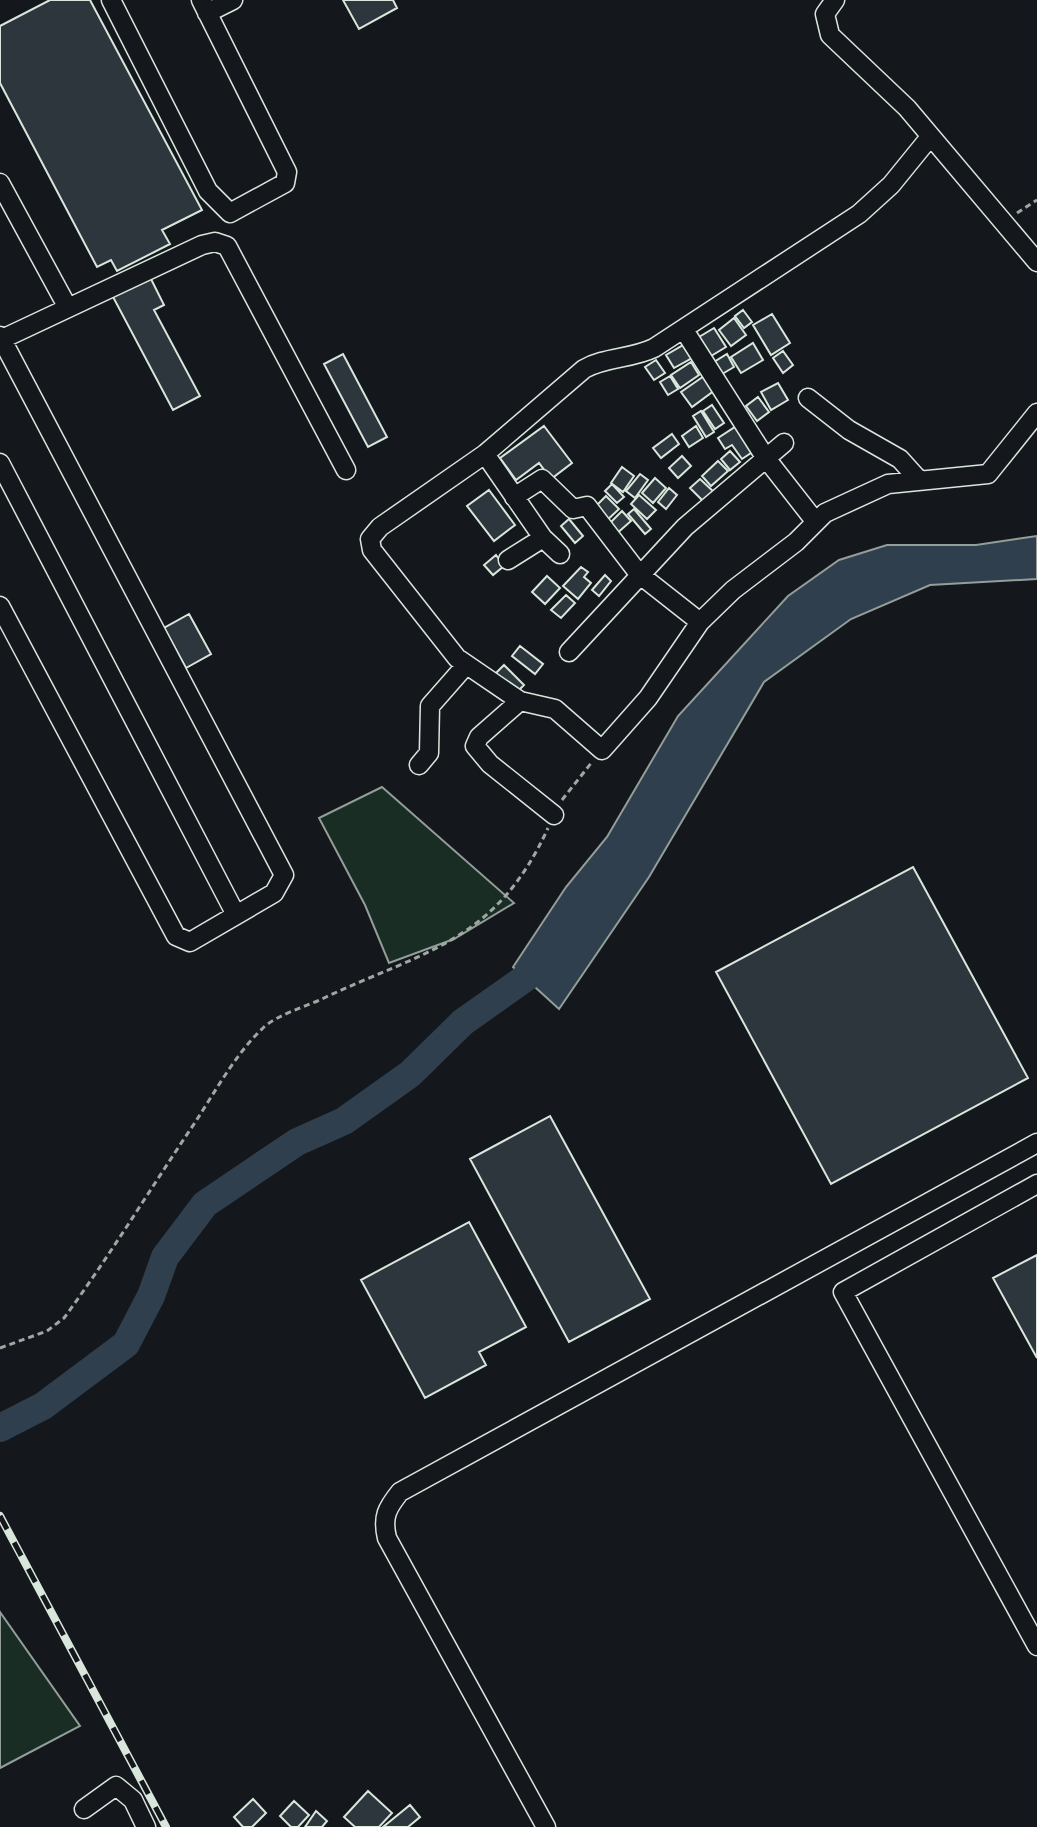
<svg xmlns="http://www.w3.org/2000/svg" width="1037" height="1827" font-family="Inter,sans-serif">
  <style>
    .green { fill: #1a2d24; stroke: #939e99; stroke-width: 2 }
    .water { fill: #2f3f4d; stroke: #939e99; stroke-width: 2 }
    .lines { fill: none; stroke-linecap: round; stroke-linejoin: round }
    .river { stroke: #2f3f4d; stroke-width: 28 }
    .building { fill: #2c363c; stroke: #d8e6dc; stroke-width: 2 }
    .minor-casing { stroke: #d8e6dc; stroke-width: 21 }
    .path { stroke: #9da8a2; stroke-width: 3; stroke-dasharray: 6 4; stroke-linecap: butt }
    .minor { stroke: #14181c; stroke-width: 18 }
    .rail-casing { stroke: #d8e6dc; stroke-width: 8 }
    .rail { stroke: #14181c; stroke-width: 5; stroke-dasharray: 15; stroke-linecap: butt }
  </style>
  <rect width="100%" height="100%" fill="#14181c"/>
  <path class="green" d="M382,787L514,903L454,939L389,963L365,905L319,818Z
    M0,1612L80,1726L0,1768Z"/>
  <path class="water" d="M1037,536V579L930,585L851,619L764,682L649,877L559,1009L513,967L566,887L607,837L678,716L788,596L839,560L887,545H976Z"/>
  <g class="lines">
    <path class="river" d="M0,1428L43,1406L126,1344L151,1296L165,1257L205,1204L297,1142L344,1121L410,1074L463,1022L555,957"/>
  </g>
  <path class="building" d="M50,0H90L202,210L162,230L170,244L117,271L111,260L97,267L0,83V26Z
    M343,0H393L397,8L359,29Z
    M149,275L164,305L154,310L200,396L173,410L112,295Z
    M743,310L752,322L744,328L735,316Z
    M772,314L790,343L771,355L753,325Z
    M734,318L746,335L731,346L719,330Z
    M714,328L726,347L706,359L694,340Z
    M753,343L763,360L741,373L731,357Z
    M685,344L692,358L674,368L666,355Z
    M783,351L793,365L783,373L773,358Z
    M343,354L387,437L368,447L324,364Z
    M727,354L734,367L717,377L709,365Z
    M656,360L665,373L654,380L645,367Z
    M691,362L699,375L680,388L671,375Z
    M670,376L678,389L668,395L660,382Z
    M704,376L715,390L692,407L681,392Z
    M778,383L788,400L771,410L761,392Z
    M758,397L769,412L757,421L746,406Z
    M712,405L724,423L715,429L703,411Z
    M701,411L714,432L706,437L693,416Z
    M738,425L754,451L742,459L732,445L725,449L718,438Z
    M544,426L572,463L551,479L539,463L516,480L500,458Z
    M696,426L703,438L689,447L682,436Z
    M672,434L679,444L661,458L653,448Z
    M730,451L740,462L730,470L721,459Z
    M682,456L691,466L678,478L669,468Z
    M718,461L728,471L711,486L702,476Z
    M622,467L634,476L623,492L611,483Z
    M640,474L648,480L635,498L626,491Z
    M655,478L666,488L653,503L642,493Z
    M700,479L715,493L705,503L690,488Z
    M612,484L624,497L617,503L605,491Z
    M669,488L677,495L666,509L658,502Z
    M489,490L515,525L494,541L467,506Z
    M639,495L656,510L647,519L631,504Z
    M606,496L619,509L604,523L592,510Z
    M634,509L651,529L645,534L628,514Z
    M622,511L631,521L615,535L607,526Z
    M569,519L583,536L575,543L561,526Z
    M496,555L504,566L493,575L484,565Z
    M581,567L588,572L584,577L591,583L578,599L563,586Z
    M605,575L611,581L599,596L592,590Z
    M547,576L560,588L545,604L532,592Z
    M566,595L575,603L561,618L551,610Z
    M189,614L211,654L186,668L164,628Z
    M520,646L543,664L535,674L512,656Z
    M504,665L524,685L515,694L495,674Z
    M913,867L1028,1078L831,1184L716,972Z
    M550,1116L650,1299L569,1342L470,1159Z
    M469,1222L526,1327L479,1352L486,1365L425,1398L361,1280Z
    M1037,1255V1358L993,1278Z
    M368,1791L392,1813L379,1827H355L344,1817Z
    M253,1799L266,1813L252,1827H243L234,1817Z
    M294,1801L309,1815L298,1827H291L280,1816Z
    M410,1805L420,1817L408,1827H383Z
    M316,1811L327,1821L322,1827H305Z"/>
  <g class="lines">
    <g class="minor-casing">
      <path id="minor" d="M111,0L208,191L230,213L285,183L287,172L201,0
        M835,0L825,14L830,35L907,108L1037,262
        M207,13L233,0
        M930,137L891,185L859,214L654,348C631,359 605,357 584,369L485,454L380,527L370,539L372,550L457,658L520,701L555,709L602,750L648,698L700,622L733,590L796,542L825,513L888,484L988,474L1037,413
        M0,183L68,308
        M684,330L765,457L815,521
        M0,336L284,875L274,893L190,942L176,936L0,606
        M0,340L202,245L215,242L227,246L346,470
        M808,398L849,430L900,459L918,479
        M485,454L543,538L560,554
        M0,463L235,913
        M514,497L542,479L573,509L587,506L639,574L700,622
        M508,560L543,538
        M569,652L685,527L784,443
        M520,701L479,737L475,746L490,764L554,815
        M419,765L429,753L430,706L466,665
        M1037,1184L843,1292L1037,1646
        M84,1809L116,1786L133,1800L146,1827
        M546,1827L387,1538C382,1517 387,1508 400,1492L1037,1143"/>
    </g>
    <path class="path" d="M1017,213L1037,200
      M562,800L592,762
      M0,1348L47,1331L64,1318C111,1254 152,1186 196,1121C216,1090 237,1052 264,1027C279,1014 305,1007 324,998C426,950 496,942 548,828"/>
    <use href="#minor" class="minor"/>
    <g class="rail-casing">
      <path id="rail" d="M0,1516L166,1827"/>
    </g>
    <use href="#rail" class="rail"/>
  </g>
</svg>
